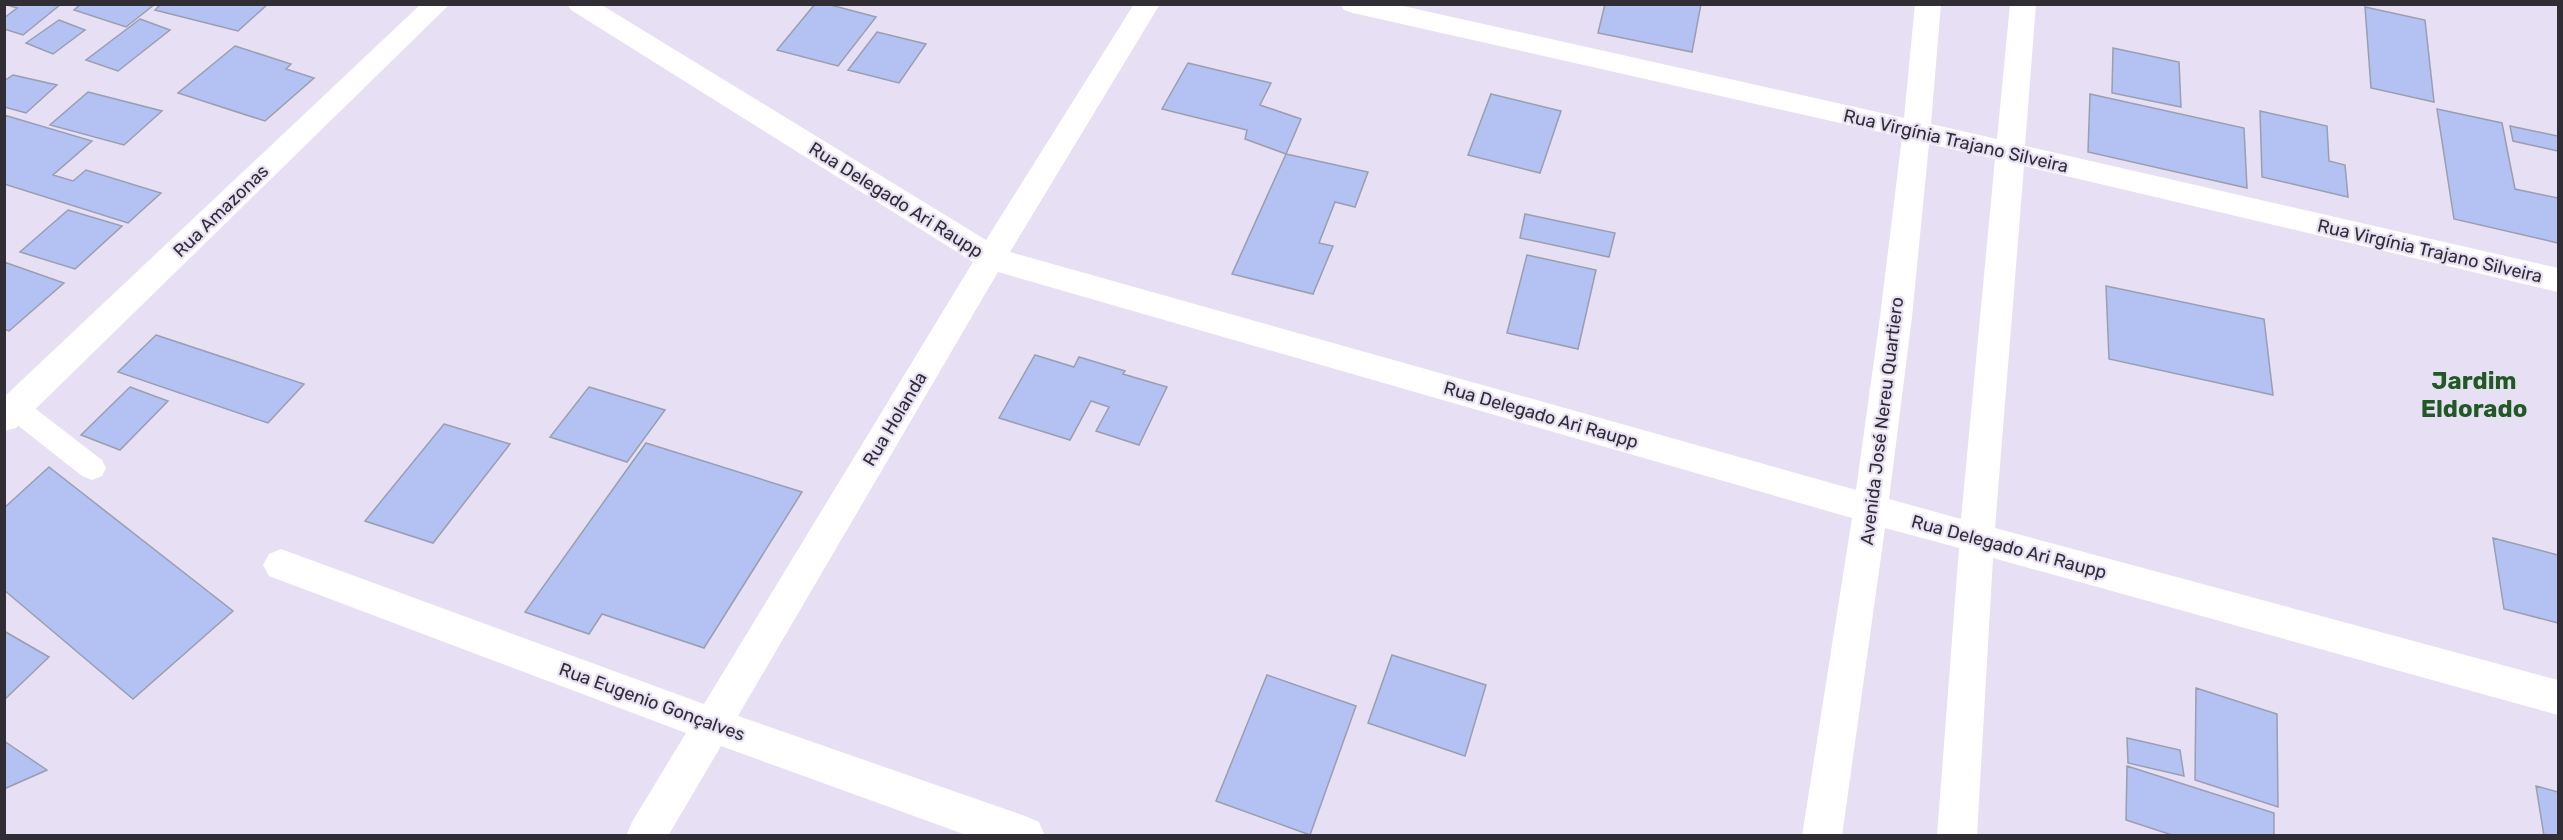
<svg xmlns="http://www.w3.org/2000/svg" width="2563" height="840" font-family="Rubik,sans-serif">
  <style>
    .building { fill: #b4c1f3; stroke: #999eb1; stroke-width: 1.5 }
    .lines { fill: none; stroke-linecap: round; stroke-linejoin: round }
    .service { fill: #fff; fill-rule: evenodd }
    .minor { fill: #fff; fill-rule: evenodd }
    .labels { text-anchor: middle; stroke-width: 4.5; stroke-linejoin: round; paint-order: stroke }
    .street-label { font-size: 18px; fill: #302d34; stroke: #e7dff3 }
    .district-label { font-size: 24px; font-weight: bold; fill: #225824; stroke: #e7dff3 }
  </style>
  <rect width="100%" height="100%" fill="#e7dff3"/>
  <path class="building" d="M4,4H61L23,35L4,29V18L17,8Z
    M81,4H155L126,27L74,10Z
    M161,4H268L238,31L155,10Z
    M815,4H827L876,17L838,66L777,50Z
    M1605,4H1701L1692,52L1598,33Z
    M2365,7L2425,20L2434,102L2371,88Z
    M140,19L170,30L118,71L86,60Z
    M59,20L85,30L53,54L26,43Z
    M877,32L926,44L899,83L848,70Z
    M235,46L291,64L286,69L314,78L265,121L178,93Z
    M2113,48L2179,62L2181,107L2112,93Z
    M1188,63L1271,83L1260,105L1301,119L1286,154L1245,139L1247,130L1162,109Z
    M13,75L57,85L26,113L4,107V81Z
    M88,92L162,111L124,145L50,125Z
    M1491,94L1561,111L1540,173L1468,155Z
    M2090,94L2244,128L2247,188L2088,152Z
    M2437,109L2502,123L2515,189L2558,198V243L2454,219Z
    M2260,111L2327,126L2329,161L2345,165L2348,197L2262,177Z
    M4,115L92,141L53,175L73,181L86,170L161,193L128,223L4,184Z
    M2510,126L2558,136V151L2513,141Z
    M1286,154L1368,172L1355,207L1335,202L1319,243L1333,246L1313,294L1232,274Z
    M68,210L122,226L75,269L20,252Z
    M1525,214L1615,233L1609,257L1520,238Z
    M1527,255L1596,270L1578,349L1507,333Z
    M4,262L64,283L9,331L4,329Z
    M2106,286L2264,319L2273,395L2109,359Z
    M156,335L304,384L268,423L118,372Z
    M1035,355L1074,367L1079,357L1125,371L1123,374L1167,387L1139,445L1096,431L1109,407L1091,401L1070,440L999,418Z
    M130,387L168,401L120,450L81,435Z
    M589,387L665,410L627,462L550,437Z
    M444,424L510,444L433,543L365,521Z
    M646,443L802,492L704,648L602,614L589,634L525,612Z
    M49,467L233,611L133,699L4,590V508Z
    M2493,538L2558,555V623L2504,609Z
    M4,631L49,657L4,700Z
    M1392,655L1486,685L1465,756L1368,723Z
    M1267,675L1356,706L1310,835L1216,801Z
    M2196,688L2277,714L2278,807L2195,780Z
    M2127,738L2180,750L2184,776L2128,763Z
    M4,741L47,770L4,789Z
    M2127,766L2274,813V836H2175L2126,820Z
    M2536,786L2558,792V836H2544Z"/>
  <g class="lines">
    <path class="service" d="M15,397L24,400L102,460L106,468L102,476L92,480L82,476L6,416L4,402Z"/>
    <path class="minor" d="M421,4H450L16,428L4,431V397Z
      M567,4H600L986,240L1134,4H1160L1010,252L1856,490L1880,317L1902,137L1353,13L1344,10L1340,4H1394L1904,118L1915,4H1941L1931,124L1997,139L2010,4H2036L2025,146L2558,268V292L2024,166L1995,528L2558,680V715L1993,558L1977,836H1937L1959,548L1885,528L1842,836H1802L1852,518L998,272L738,716L1025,816L1039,822L1045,836H969L721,746L668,836H626L632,822L686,733L269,576L263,565L269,554L281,549L704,704L973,262L571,10ZM1929,144L1995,159L1961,519L1889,499L1912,317Z"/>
  </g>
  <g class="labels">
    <g class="street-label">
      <text transform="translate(1956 141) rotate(13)" y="6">Rua Virgínia Trajano Silveira</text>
      <text transform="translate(896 200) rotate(32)" y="6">Rua Delegado Ari Raupp</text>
      <text transform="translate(221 211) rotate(-44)" y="6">Rua Amazonas</text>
      <text transform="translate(2430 251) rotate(13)" y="6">Rua Virgínia Trajano Silveira</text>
      <text transform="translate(1541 415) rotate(16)" y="6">Rua Delegado Ari Raupp</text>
      <text transform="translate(895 419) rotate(-59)" y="6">Rua Holanda</text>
      <text transform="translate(1882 421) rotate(-83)" y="6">Avenida José Nereu Quartiero</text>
      <text transform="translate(2009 547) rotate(15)" y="6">Rua Delegado Ari Raupp</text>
      <text transform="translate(652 702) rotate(20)" y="6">Rua Eugenio Gonçalves</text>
    </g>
    <g class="district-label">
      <text x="2474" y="389">Jardim<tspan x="2474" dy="28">Eldorado</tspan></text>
    </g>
  </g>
  <rect width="2563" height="840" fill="none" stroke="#302d34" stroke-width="12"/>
</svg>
